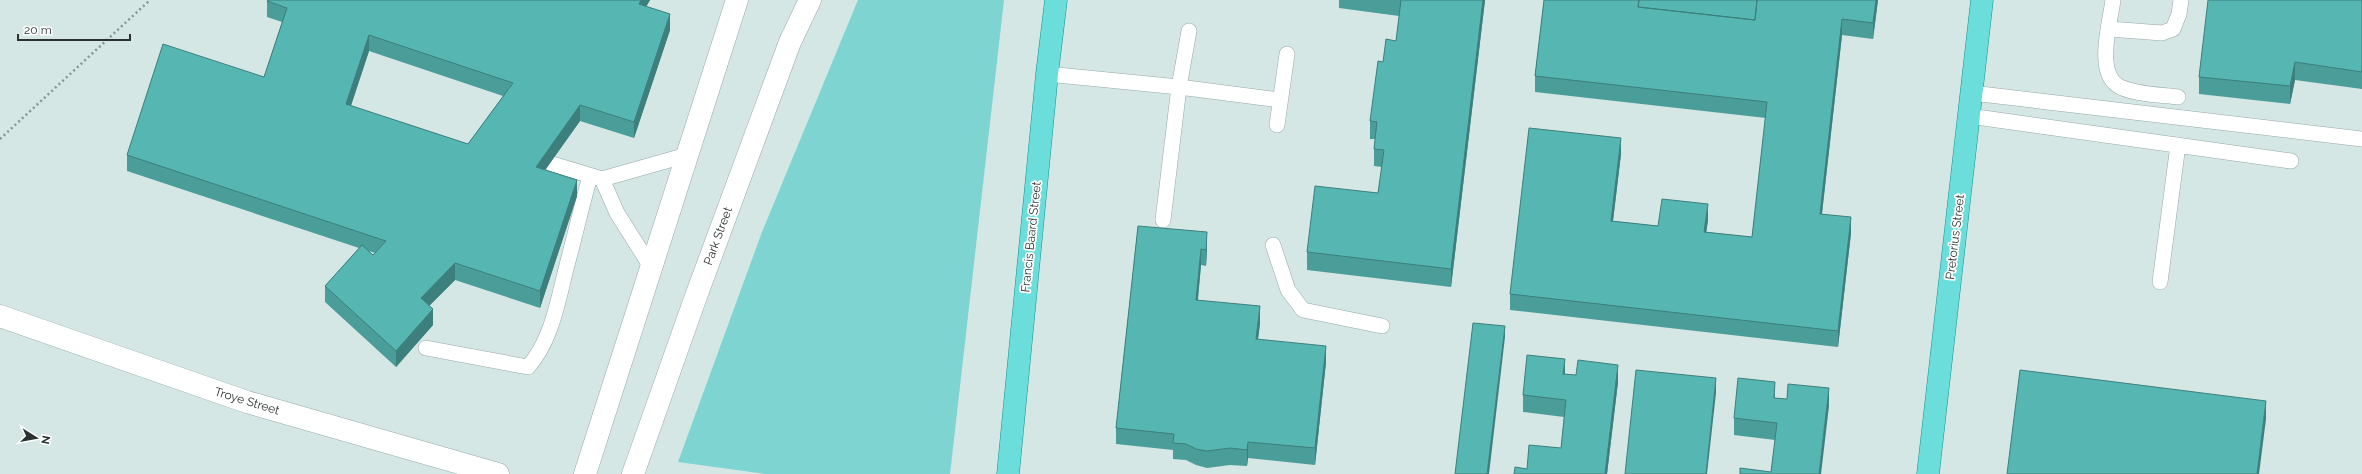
<svg xmlns="http://www.w3.org/2000/svg" width="2362" height="474" font-family="Raleway,sans-serif">
  <style>
    .green { fill: #7dd4d0 }
    .lines { fill: none; stroke-linecap: round; stroke-linejoin: round }
    .service-casing { stroke: #97a8a7; stroke-width: 16 }
    .tertiary-casing { stroke: #97a8a7; stroke-width: 23 }
    .secondary-casing { stroke: #97a8a7; stroke-width: 23 }
    .primary-casing { stroke: #14928f; stroke-width: 23 }
    .path { stroke: #879593; stroke-width: 2.5; stroke-dasharray: 2 3; stroke-linecap: butt }
    .service { stroke: #fff; stroke-width: 15 }
    .tertiary { stroke: #fff; stroke-width: 22 }
    .secondary { stroke: #fff; stroke-width: 22 }
    .primary { stroke: #6bddda; stroke-width: 22 }
    .wall { fill: #4a9d99; fill-rule: evenodd }
    .shaded-wall { fill: #3c7f7d }
    .building { fill: #56b6b2; stroke: #3c7f7d; fill-rule: evenodd }
    .labels { text-anchor: middle; stroke-width: 3.5; stroke-linejoin: round; paint-order: stroke }
    .street-label { font-size: 12px; fill: #2a3130; stroke: #fff }
  </style>
  <rect width="100%" height="100%" fill="#d4e7e5"/>
  <path class="green" d="M858,0H1004L950,474H766L678,462L762,232Z"/>
  <g class="lines">
    <g class="service-casing">
      <path id="service" d="M2113,0C2110,23 2096,70 2117,85C2129,94 2162,95 2178,97
        M2109,29L2162,33L2173,29L2179,14L2181,0
        M1047,74L1179,87L1280,100
        M1972,93L2362,139
        M1969,116L2291,161
        M1277,125L1287,54
        M552,164L602,179L687,155
        M602,179L617,213L651,267
        M1163,220L1179,87L1189,31
        M1273,245L1288,290L1303,310L1382,326
        M2160,282L2178,145
        M426,348L528,367C552,340 558,300 567,265C575,235 582,205 590,176"/>
    </g>
    <g class="tertiary-casing">
      <path id="tertiary" d="M585,474L737,0
        M633,474L695,299L790,42L810,0"/>
    </g>
    <g class="secondary-casing">
      <path id="secondary" d="M0,316L247,402L498,474"/>
    </g>
    <g class="primary-casing">
      <path id="primary" d="M1008,474L1047,74L1056,0
        M1928,474L1982,0"/>
    </g>
    <path class="path" d="M0,139L150,0"/>
    <use href="#service" class="service"/>
    <use href="#tertiary" class="tertiary"/>
    <use href="#secondary" class="secondary"/>
    <use href="#primary" class="primary"/>
  </g>
  <path class="wall" d="M650,0L646,6L670,30L634,138L580,121L545,170L577,196L540,308L455,280L429,306L433,325L396,367L325,302V286L359,248L127,171V155L264,77L282,22L267,17V1ZM369,51L503,96L468,144L351,106ZM369,251L375,253L373,255Z
    M1339,0H1485L1451,287L1307,270V252L1378,193L1382,167L1374,166V149L1375,139H1370V121L1383,62L1396,41L1399,16L1339,8Z
    M1544,0H1878L1873,39L1842,35L1822,214L1851,233L1838,347L1510,310V294L1621,154L1613,221L1658,226L1708,220L1706,232L1752,237L1766,118L1535,92V76Z
    M2362,0V89L2295,80L2290,104L2199,94V77Z
    M1138,226L1207,249L1206,266L1201,265L1198,300L1260,323L1258,339L1326,362L1315,465L1248,458L1247,466L1230,465L1207,468L1196,465L1186,460L1173,459V450L1116,444V428Z
    M1565,374L1618,382L1607,474L1527,469L1561,448L1564,417L1523,412V395Z
    M1775,398L1829,406L1771,472L1775,440L1734,435V418Z"/>
  <path class="shaded-wall" d="M641,0H650L639,20V4Z
    M1483,0H1485L1451,287V269Z
    M1876,0H1878L1873,39V23Z
    M670,14V30L634,138V122Z
    M1842,19V35L1820,230V214Z
    M369,35V51L346,120V104Z
    M2295,62V80L2290,104V86Z
    M580,105V121L536,183V167Z
    M1621,138V154L1611,237V221Z
    M577,180V196L540,308V291Z
    M1708,204V220L1704,248V232Z
    M1851,217V233L1838,347V331Z
    M1207,232V249L1206,266V250Z
    M1201,249V265L1196,316V300Z
    M455,263V280L421,314V298Z
    M1260,306V323L1256,355V339Z
    M433,309V325L396,367V351Z
    M1505,326V337L1489,474H1487Z
    M1326,346V362L1315,465V448Z
    M1565,359V376L1563,374Z
    M1618,365V382L1607,474H1605Z
    M1716,378V393L1707,474H1706Z
    M1775,382V400L1774,398Z
    M1829,388V406L1821,474H1819Z
    M2266,401V419L2259,474H2257Z
    M1248,442V458L1247,466V450Z"/>
  <path class="building" d="M268,0H641L639,4L670,14L634,122L580,105L536,167L577,180L540,291L455,263L421,298L433,309L396,351L325,286L362,245L373,255L386,241L127,155L163,44L264,77L287,8L267,1ZM369,35L513,83L468,144L346,104Z
    M1401,0H1483L1451,269L1307,252L1315,186L1378,193L1384,150L1374,149L1377,122L1370,121L1378,61L1383,62L1386,39L1396,41Z
    M1544,0H1639L1638,7L1755,20L1757,0H1876L1873,23L1842,19L1820,214L1851,217L1838,331L1510,294L1529,128L1621,138L1611,221L1658,226L1662,199L1708,204L1704,232L1752,237L1767,102L1535,76Z
    M1639,0H1757L1755,20L1638,7Z
    M2208,0H2362V72L2295,62L2290,86L2199,77Z
    M1138,226L1207,232L1206,250L1201,249L1196,300L1260,306L1256,339L1326,346L1315,448L1248,442L1247,450L1230,448L1207,451L1196,449L1186,444L1173,443L1174,434L1116,428Z
    M1473,323L1505,326L1487,474H1455Z
    M1527,355L1565,359L1563,374L1576,375L1578,360L1618,365L1605,474H1514L1515,467L1527,469L1529,445L1561,448L1566,400L1523,395Z
    M1636,370L1716,378L1706,474H1625Z
    M2020,370L2266,401L2257,474H2007Z
    M1738,378L1775,382L1774,398L1787,399L1788,384L1829,388L1819,474H1740V468L1771,472L1777,423L1734,418Z"/>
  <g class="labels">
    <g class="street-label">
      <text transform="translate(718 236) rotate(-70)" y="4">Park Street</text>
      <text transform="translate(1031 237) rotate(-84)" y="4">Francis Baard Street</text>
      <text transform="translate(1955 237) rotate(-83)" y="4">Pretorius Street</text>
      <text transform="translate(247 401) rotate(17)" y="4">Troye Street</text>
    </g>
  </g>
  <g transform="translate(36 438) rotate(101)" stroke="#ffffff" stroke-width="3" paint-order="stroke">
  <path d="M0-3L7 15L0 10L-7 15Z" fill="#2a3130"/>
  <text y="-6" font-size="11" font-weight="bold" text-anchor="middle" fill="#2a3130">N</text>
  </g>
  <path d="M18 34v6h112v-6" fill="none" stroke="#2a3130" stroke-width="2"/>
  <text x="24" y="34" font-size="12" fill="#2a3130" stroke="#ffffff" stroke-width="3" paint-order="stroke">20 m</text>
</svg>
